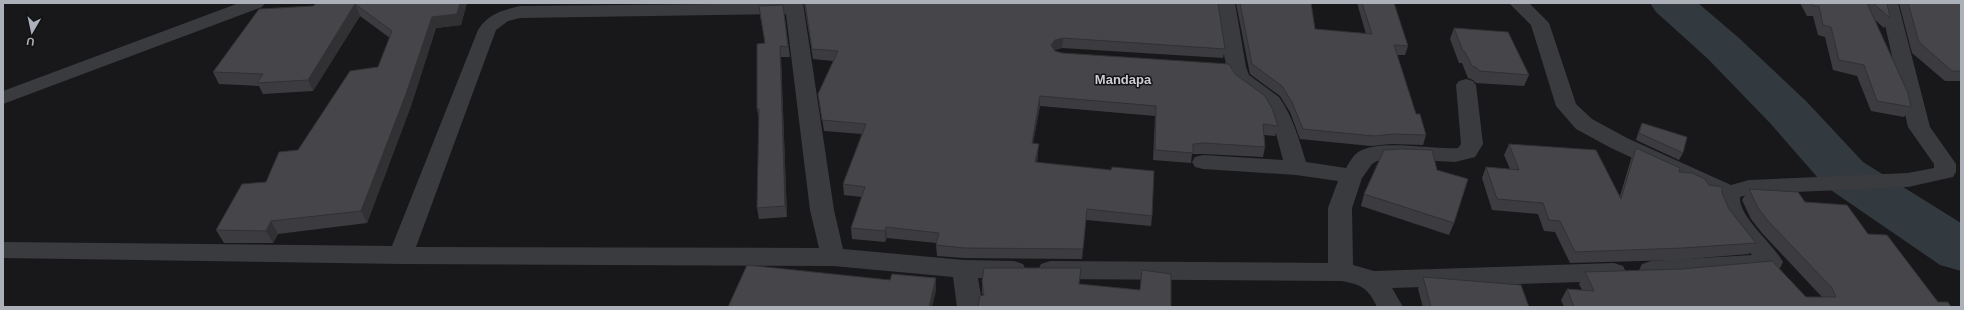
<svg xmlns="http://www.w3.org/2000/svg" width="1964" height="310" font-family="Helvetica,sans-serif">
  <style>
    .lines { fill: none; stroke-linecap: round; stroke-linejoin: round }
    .river { fill: #32393f; fill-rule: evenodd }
    .minor { fill: #3a3b3f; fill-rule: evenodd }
    .wall { fill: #3c3c40 }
    .shaded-wall { fill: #313134 }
    .building { fill: #46464a; stroke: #313134 }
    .labels { text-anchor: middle; stroke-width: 3; stroke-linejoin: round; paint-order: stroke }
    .quarter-label { font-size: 13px; font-weight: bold; fill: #cdcfd5; stroke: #131315 }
  </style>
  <rect width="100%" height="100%" fill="#18181a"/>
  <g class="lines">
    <path class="river" d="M1650,3H1698L1739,38L1806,101L1863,162L1961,223V271L1940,265L1825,186L1770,123L1707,58L1656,12Z"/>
    <path class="minor" d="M239,3H265L262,7L3,104V91Z
      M803,3L834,210L843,249L964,260L1014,261L1023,264L1026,270L1023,276L1014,279L978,278L983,307H957L953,277L833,266L401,264L3,258V242L392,246L478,30C488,14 502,10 520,6ZM786,14L810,210L819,248L416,247L496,30L508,21L520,18Z
      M1217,3H1235L1246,67L1249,75L1279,97C1293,117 1299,139 1306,162L1346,168C1349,163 1352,157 1357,153C1378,138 1432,150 1458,148L1461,144L1456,85L1459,81L1466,79L1473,81L1476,85L1483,144L1475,157L1455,162L1398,159L1377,161L1372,164L1362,178L1352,208L1353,265L1374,271L1614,263L1623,266L1626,272L1623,278L1614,281L1392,288L1403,307H1377C1368,288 1361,284 1341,281L1050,279L1041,276L1038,270L1041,264L1050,261L1328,263V208L1338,181L1296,175L1203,169L1195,167L1192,162L1195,157L1203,155L1283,160L1274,126L1263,104L1233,82C1223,68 1220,22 1217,3Z
      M1509,3H1529L1549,23L1576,104L1592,119L1627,138L1731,185L1749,180L1908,173L1934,168V164L1908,127L1880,3H1898L1930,127L1956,164V172L1953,177L1908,187L1750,194L1740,197C1738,216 1774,245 1783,262L1780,268L1771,271L1651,279L1642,276L1639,270L1642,264L1651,261L1752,255C1741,241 1715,213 1717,197L1611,148L1576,129L1556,106L1531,25Z"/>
  </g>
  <path class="wall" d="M317,3H467L461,25L436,28L411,106L367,223L278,234L273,243H224L216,230L298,150L378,67L390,38L360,16L313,91L263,94L259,86L219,84L213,72L313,6Z
    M804,3H1218L1225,49L1223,58L1062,48L1054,50L1055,51L1062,53L1235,74L1278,126L1275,136L1264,135L1265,147L1263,157L1203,154H1192L1191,163L1153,160L1155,116L1040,106L1033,143L1038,154L1037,162L1152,216L1151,226L1086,220L1082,259L964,258L937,256L936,245L937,243L887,238L885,242L852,239L851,228L862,197L844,195L843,184L862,134L824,131L818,94L833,61L813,59Z
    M1236,3H1311L1315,29L1366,34L1357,3H1394L1408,46L1405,55H1397L1416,114L1426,135L1423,145L1391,144L1371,146L1300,139L1290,112L1280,96L1250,74Z
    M1800,3H1887L1890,18L1884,28L1875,20L1911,107L1904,117L1871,111L1857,76L1833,70L1825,37L1818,35L1813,16H1807Z
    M1899,3H1961V81H1945L1912,53Z
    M783,5L790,57H781L787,217L759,219L757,208L759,119L757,109L765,43L760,16Z
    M1454,28L1529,75L1524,86L1476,83L1473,80L1468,78L1462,63H1459L1450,39Z
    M1642,123L1683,153L1679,160L1636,140L1639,130Z
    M1509,144L1620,196L1631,159L1636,148L1679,172L1709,185L1722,193L1729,209L1756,243L1749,254L1676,260L1570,263L1555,232L1544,231L1538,214L1492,210L1482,178L1486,167L1510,169L1504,155Z
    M1749,189L1805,202L1868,234L1938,302L1951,307H1564L1561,300L1567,289L1582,290L1579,284L1585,272L1806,297H1822L1762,233L1751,219L1742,200Z
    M1364,194L1454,223L1449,235L1361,206Z
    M1142,270L1171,307L983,295L982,293V281L1080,284L1140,290Z
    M1423,277L1529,307H1423L1418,289Z"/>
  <path class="shaded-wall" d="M460,3H467L461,25L436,28L411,106L367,223L361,211L432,17Z
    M355,4L360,16L313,91L308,80Z
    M1063,38L1062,48L1055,50L1051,45L1055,40Z
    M780,46L781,57L787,217L785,206Z
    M1040,96V106L1031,153L1032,143Z
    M1039,144L1038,154L1035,172V162Z
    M271,221L278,234L273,243L266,231Z
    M886,227L887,238L885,242V231Z
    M936,278V291L932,307H929Z"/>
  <path class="building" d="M317,3H460L457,14L432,17L406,94L361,211L271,221L266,231L216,230L242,184L266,182L279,152L298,150L350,71L378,67L392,31L355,4L308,80L257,83L263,74L213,72L259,9L313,6Z
    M805,3H1218L1225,49L1063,38L1055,40L1051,45L1055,51L1062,53L1229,64L1235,74L1265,96L1272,108L1278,126L1263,124L1265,147L1205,143L1193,144V153L1155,150L1156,106L1040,96L1032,143L1039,144L1035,162L1111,170L1112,167L1154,171L1152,216L1087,209L1083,249L964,248L936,245L939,233L886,227L885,231L851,228L865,187L843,184L866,124L822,120L818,94L838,51L812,49Z
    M1240,3H1311L1315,29L1372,34L1362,3H1394L1408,46L1394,45L1416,114H1420L1426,135L1394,134L1374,136L1303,129L1292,102L1282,86L1252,64Z
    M1811,3H1867L1908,93L1911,107L1877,101L1864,65L1839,60L1831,27L1823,25L1819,6H1813Z
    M1873,3H1887L1890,18Z
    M1908,3H1961V71H1952L1919,42Z
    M783,5L788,47L780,46L785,206L757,208L759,109H757V44L765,43L759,6Z
    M1454,28L1508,32L1529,75L1480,71L1477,68L1472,66L1465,52L1463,51Z
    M1642,123L1687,137L1683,153L1639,133Z
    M1509,144L1596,150L1621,199L1636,148L1680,168L1679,172L1692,173L1705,179L1709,185L1722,187V193L1729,209L1756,243L1682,248L1575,252L1560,221L1549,220L1543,203L1497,199L1486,167L1519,170Z
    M1402,149L1432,150L1437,170L1468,179L1454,223L1364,194L1384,150Z
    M1749,189L1798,192L1805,202L1847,205L1868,234L1887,235L1938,302H1948L1951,307H1574L1567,289L1594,291L1585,272L1682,269L1772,261L1806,297H1836L1832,288L1769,222L1758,208Z
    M747,265L890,280L892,274L936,278L929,307H728Z
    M984,268H1081L1079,284L1140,290L1142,270L1171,274V307H978L980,296L984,295L982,281Z
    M1423,277L1521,285L1529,307H1431Z"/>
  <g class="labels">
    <g class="quarter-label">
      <text x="1123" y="84">Mandapa</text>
    </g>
  </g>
  <rect width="1964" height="310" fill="none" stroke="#acb0b8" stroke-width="8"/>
  <g transform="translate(32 32) rotate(189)" stroke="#131315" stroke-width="3" paint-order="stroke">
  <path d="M0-3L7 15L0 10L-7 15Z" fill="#acb0b8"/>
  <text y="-6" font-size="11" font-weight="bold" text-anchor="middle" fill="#acb0b8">U</text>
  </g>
</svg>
